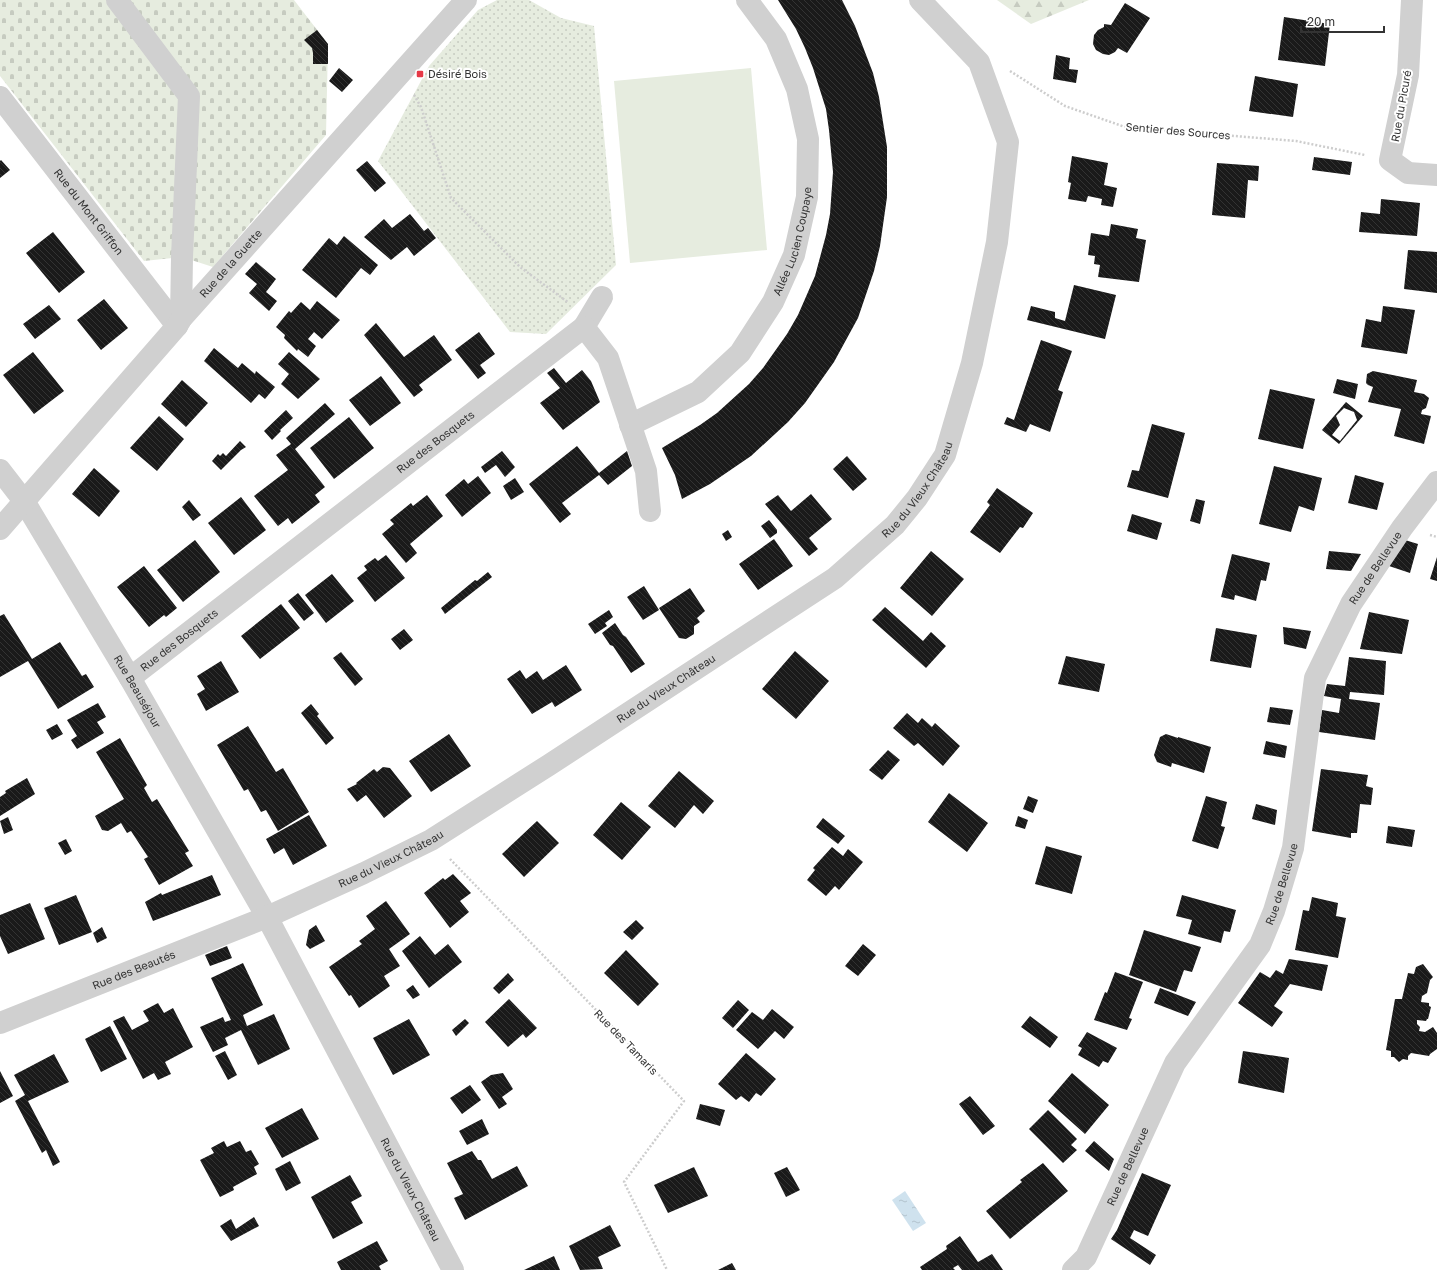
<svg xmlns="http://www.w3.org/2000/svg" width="1437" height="1270" font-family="'Golos Text',sans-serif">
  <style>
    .grass { fill: url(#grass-dots) }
    .forest { fill: url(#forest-firs) }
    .cemetery { fill: url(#cemetery-stones) }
    .pitch { fill: #e6ecdf }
    .water { fill: url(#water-ripples) }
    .building { fill: url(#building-back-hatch); fill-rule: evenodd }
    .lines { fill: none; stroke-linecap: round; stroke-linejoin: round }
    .path { stroke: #cdcdcd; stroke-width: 2.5; stroke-dasharray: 2 2; stroke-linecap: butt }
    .minor { stroke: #d0d0d0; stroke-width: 22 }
    .poi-dot { fill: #e63946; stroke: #fff; stroke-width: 1.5 }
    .labels { text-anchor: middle; stroke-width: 4; stroke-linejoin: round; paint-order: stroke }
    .poi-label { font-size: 11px; fill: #333; stroke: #fff; text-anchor: start }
    .street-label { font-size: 11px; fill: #333; stroke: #fff }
  </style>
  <defs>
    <pattern id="grass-dots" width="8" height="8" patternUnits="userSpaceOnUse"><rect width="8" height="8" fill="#e6ecdf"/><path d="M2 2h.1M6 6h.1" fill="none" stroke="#c6cbc0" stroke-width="1.8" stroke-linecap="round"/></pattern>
    <pattern id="forest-firs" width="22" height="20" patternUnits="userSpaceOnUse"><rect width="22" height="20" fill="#e6ecdf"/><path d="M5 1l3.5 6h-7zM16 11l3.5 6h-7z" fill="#c6cbc0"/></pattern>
    <pattern id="cemetery-stones" width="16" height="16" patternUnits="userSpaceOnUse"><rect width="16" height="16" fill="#e6ecdf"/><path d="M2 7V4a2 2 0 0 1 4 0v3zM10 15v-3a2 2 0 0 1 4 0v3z" fill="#c6cbc0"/></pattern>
    <pattern id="water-ripples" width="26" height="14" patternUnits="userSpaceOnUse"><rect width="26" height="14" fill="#cfe2ee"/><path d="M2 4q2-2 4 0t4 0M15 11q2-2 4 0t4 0" fill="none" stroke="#b2c2cd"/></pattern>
    <pattern id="building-back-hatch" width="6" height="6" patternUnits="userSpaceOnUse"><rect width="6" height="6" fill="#1a1a1a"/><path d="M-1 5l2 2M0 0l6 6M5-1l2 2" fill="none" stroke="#333"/></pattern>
  </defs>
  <rect width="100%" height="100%" fill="#fff"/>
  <path class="grass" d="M497,0H529L561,18L594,26L616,265L546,334L510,332L378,161L429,66L478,10Z"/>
  <path class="forest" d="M997,0H1089L1031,24Z"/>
  <path class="cemetery" d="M0,0H294L328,44L326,135L213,267L182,257L144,261L0,76Z"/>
  <path class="pitch" d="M751,68L767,250L630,263L614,81Z"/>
  <path class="water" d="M905,1191L926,1223L913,1231L892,1200Z"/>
  <path class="building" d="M778,0H842L855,26L873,73L879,97L887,147V197L880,246L874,271L858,318L834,362L805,403L788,422L751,456L710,484L682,499L675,475L662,448L700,425L717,413L749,384L763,368L787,334L798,315L815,276L826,235L830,214L833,172L829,130L826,109L813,68L805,48L796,29Z
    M1125,3L1150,18L1127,53L1118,48L1115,52L1109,55L1103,54L1096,50L1093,44L1094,35L1098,30L1104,27V24L1111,25Z
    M1284,17L1330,24L1325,66L1278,60Z
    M317,30L328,44V64H313V53L312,48L304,40Z
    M1056,55L1070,58L1069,69L1078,70L1076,83L1053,79Z
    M339,68L353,80L342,92L329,81Z
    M1255,76L1298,84L1293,117L1249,111Z
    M1072,156L1108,163L1104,185L1117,188L1113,207L1101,205L1102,199L1088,196L1086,202L1068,199L1071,183L1068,182Z
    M1314,157L1352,162L1350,175L1312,170Z
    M1,160L10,170L0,178V161Z
    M367,161L386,183L375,192L356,170Z
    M1217,163L1259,166L1258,181L1248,180L1245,218L1212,215Z
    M1381,199L1420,203L1417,236L1359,232L1361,212L1380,214Z
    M410,214L424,231L428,228L436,238L414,256L407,247L391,260L364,237L384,219L392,228Z
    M1111,224L1138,229L1136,238L1146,240L1139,282L1098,277L1100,265L1094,264L1095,256L1088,255L1091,233L1109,236Z
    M53,232L85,272L59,293L26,253Z
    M344,236L378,265L370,275L361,268L336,298L302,270L329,238L337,245Z
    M1408,250L1437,252V293L1404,289Z
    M256,262L276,279L266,292L277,301L269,311L249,293L257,284L245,274Z
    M1074,285L1116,295L1105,339L1027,320L1031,306L1055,312V318L1065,321Z
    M104,299L128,328L101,350L77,320Z
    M317,301L340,320L322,339L314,332L308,339L316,346L308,357L298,349L297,351L284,338L285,335L276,327L289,311L291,313L301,302L310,310Z
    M49,305L61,319L35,339L23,324Z
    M1383,306L1415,310L1407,354L1361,347L1366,319L1381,322Z
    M376,323L404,357L434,335L452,360L419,385L423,390L414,397L364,335Z
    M479,332L495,354L480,365L486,373L478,379L455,350Z
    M1041,340L1072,351L1058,390L1063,392L1050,432L1030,424L1026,432L1004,424L1007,417L1014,420Z
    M214,348L238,368L242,363L255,374L256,371L275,387L265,399L259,394L251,403L204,361Z
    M33,352L64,391L34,414L3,375Z
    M289,352L320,379L298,399L281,384L289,374L278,364Z
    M554,368L566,383L582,370L591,381L600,402L563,430L540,403L560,388L547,373Z
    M1373,371L1417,380L1414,392L1424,394L1429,398L1426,408L1422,410L1421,414L1431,416L1424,444L1394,436L1401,409L1368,402L1373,387L1368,385L1366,383L1367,374Z
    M381,376L401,403L370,426L349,400Z
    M1337,379L1358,384L1355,399L1333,393Z
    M182,380L208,403L186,427L161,404Z
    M1270,389L1315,399L1303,449L1258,439Z
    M1346,402L1363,416L1339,444L1322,430ZM1344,408L1354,412L1357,420L1340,441L1332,435L1340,425L1336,416Z
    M325,403L335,414L295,449L325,487L315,495L320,502L292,524L288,518L278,526L254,496L288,470L276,455L291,444L286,438Z
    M286,410L293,418L280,430L281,431L272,440L264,431Z
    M159,416L184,439L157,471L130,448Z
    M349,417L374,448L334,479L310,448Z
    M1152,424L1185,433L1168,498L1127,487L1132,470L1139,471Z
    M240,441L246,447L241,450L221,470L212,461L218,454L220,456L223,453L226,456Z
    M577,446L599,473L627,451L632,466L608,485L599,475L562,503L571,514L560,523L529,484Z
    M502,451L515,467L505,477L496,465L485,473L481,467Z
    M847,456L867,479L853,491L833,469Z
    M1274,466L1322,478L1314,511L1299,506L1291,532L1259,524Z
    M94,468L120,491L99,517L72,494Z
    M1355,475L1384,483L1377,510L1348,503Z
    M478,476L491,493L462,517L445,495L464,479L468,484Z
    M515,478L524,492L511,500L503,486Z
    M997,488L1033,513L1023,528L1020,527L1000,553L970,532L990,505L987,502Z
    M811,494L832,519L809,538L818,549L809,556L765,504L778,495L791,511Z
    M427,495L443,516L410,544L417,553L406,563L382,534L394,524L390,520L411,503L413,506Z
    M241,497L266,530L234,555L208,523Z
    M1196,499L1205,501L1200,524L1190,521Z
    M189,500L201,515L193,521L182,507Z
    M1132,514L1162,523L1157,540L1127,531Z
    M769,520L777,530V533L770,538L761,526Z
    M728,530L732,537L726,541L722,534Z
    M774,539L793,566L758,590L739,564Z
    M195,540L220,572L183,602L157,570Z
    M1405,540L1418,544L1410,573L1389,566Z
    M931,551L964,579L932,616L900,588Z
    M1329,551L1361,554L1351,571L1326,569Z
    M1232,554L1270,563L1266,581L1261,580L1256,601L1235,595L1234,600L1221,597Z
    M386,555L405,578L375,602L357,578L367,570L364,566L375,558L378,561Z
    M1437,557V581L1430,579Z
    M144,566L177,608L166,617L164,615L149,627L117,587Z
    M488,572L492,577L445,614L441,608L475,580L477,581Z
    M332,574L354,601L326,623L305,595Z
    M644,586L659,610L643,620L627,597Z
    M690,588L705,611L697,618L700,622L694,626V634L686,639L679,638L659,608Z
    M298,593L314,613L304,621L288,601Z
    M281,604L300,628L260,659L241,636Z
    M885,607L923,641L931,632L946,646L926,668L872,620Z
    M609,610L613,617L605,623L607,626L595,634L588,624Z
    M1369,612L1409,620L1402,654L1360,649Z
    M4,614L32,659L60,642L82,676L86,674L94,687L58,709L28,661L0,677V616Z
    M615,623L623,635L626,637L645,664L631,673L613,646L610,645L602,633Z
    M1283,627L1311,631L1306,649L1284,644Z
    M1216,628L1257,635L1251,668L1210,661Z
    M404,629L413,640L400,650L391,639Z
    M795,651L829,681L796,719L762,689Z
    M341,652L363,679L355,686L333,658Z
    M1066,656L1105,664L1099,692L1058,684Z
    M1349,657L1386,661L1384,695L1350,692L1349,699L1380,703L1375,740L1319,732L1322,710L1339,713L1341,699L1324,696L1327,684L1345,686Z
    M221,661L239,692L206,711L197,694L205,689L197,676Z
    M566,665L582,690L555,707L552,702L532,714L507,679L520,670L526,679L537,671L543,680Z
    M98,703L106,717L97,722L104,733L77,749L71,740L77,736L67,720Z
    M311,704L319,714L317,716L334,738L326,745L301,713Z
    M1270,707L1293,710L1290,725L1267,722Z
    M907,713L918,723L922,718L932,727L935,723L960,746L943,766L918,743L914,746L893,728Z
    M57,724L63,734L52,740L46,730Z
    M248,726L276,772L283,768L309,812L278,831L266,810L261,812L248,789L244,791L217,745Z
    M449,734L471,766L431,792L409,761Z
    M1166,734L1178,738V737L1211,747L1204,773L1172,763L1171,767L1157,762L1154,755L1160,737Z
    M120,738L147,785L144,788L152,802L157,799L189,851L185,853L193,866L159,885L144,859L148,857L131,831L127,833L121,823L108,831L102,830L95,816L124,799L96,752Z
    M1266,741L1287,746L1285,758L1263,754Z
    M888,750L900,760L882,780L869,770Z
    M383,767L390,768L412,796L384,818L366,795L357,802L347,789L357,784L356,783L374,769L377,772Z
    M1321,769L1368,775L1366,786L1373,788L1371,805L1360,804L1357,833H1351V838L1312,831Z
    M679,771L714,801L703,814L694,805L675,828L648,806Z
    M27,778L35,794L0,816V797L6,793L5,791Z
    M949,793L988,823L967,852L928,822Z
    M1028,796L1038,800L1033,813L1023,809Z
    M1206,796L1227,802L1221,826L1225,827L1218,849L1192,841Z
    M621,802L651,827L622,860L593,835Z
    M1256,804L1277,810L1275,825L1252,819Z
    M309,815L327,846L293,865L284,848L274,854L266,839Z
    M1018,816L1028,820L1025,829L1015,826Z
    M8,817L13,830L4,834L0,821Z
    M823,818L845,836L838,844L816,827Z
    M537,821L559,843L524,877L502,854Z
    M1388,826L1415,830L1412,847L1386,843Z
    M66,839L72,851L65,855L58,843Z
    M1046,846L1082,856L1072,894L1035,884Z
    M832,847L843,856L848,849L863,862L839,890L835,886L826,896L807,880L815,870L813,868Z
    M453,874L471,893L460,901L469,912L450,928L424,893L443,878L445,880Z
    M212,875L221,895L153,921L145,902L161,893L162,895Z
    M76,895L92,932L59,945L44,908Z
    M1182,895L1236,910L1230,932L1224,931L1221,943L1188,934L1192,920L1176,916Z
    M1312,897L1338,903L1336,916L1346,918L1338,958L1295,950L1303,910L1309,911Z
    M386,901L410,934L389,949L400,966L384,976L390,986L359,1008L351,995L349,996L329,967L362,944L359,941L375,929L366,916Z
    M30,903L45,939L8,954L0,936V915Z
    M636,920L644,928L632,940L623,932Z
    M316,925L325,941L310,949L306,945L309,930Z
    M102,927L107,938L97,943L93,933Z
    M1144,930L1201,947L1192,972L1184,970L1176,992L1129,975Z
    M420,936L435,955L448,944L462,962L429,988L402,951Z
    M863,944L876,955L858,976L845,966Z
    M227,946L232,958L210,966L205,955Z
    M626,950L659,984L638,1006L604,973Z
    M1289,959L1328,965L1322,991L1290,984L1274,1006L1283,1012L1272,1027L1238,1003L1260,972L1270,978L1276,970L1283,974Z
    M243,963L263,1005L243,1015L247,1026L274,1014L290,1049L258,1065L241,1030L225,1038L228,1045L213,1052L200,1027L223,1017L225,1022L231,1020L211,978Z
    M1423,964L1433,977L1430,980L1427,993L1422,996L1421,1002L1429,1003V1006L1431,1007L1428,1019H1427L1426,1021L1417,1020V1024L1420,1027L1419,1031L1425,1032L1433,1027L1437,1033V1049L1430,1054L1429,1056L1411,1053L1408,1056V1060L1403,1059L1399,1062L1394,1057H1391V1051L1386,1050L1395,999H1402L1408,973L1414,974L1416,967Z
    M1115,972L1143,982L1129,1018L1132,1019L1127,1030L1094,1020L1105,992L1107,993Z
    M508,973L514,980L499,994L493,988Z
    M413,985L420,995L413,999L406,990Z
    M1160,988L1196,1002L1188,1016L1154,1003Z
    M509,999L537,1028L526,1038L523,1034L508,1047L485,1022Z
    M738,1000L749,1010L733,1028L722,1018Z
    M158,1003L164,1013L173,1008L193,1047L165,1062L171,1074L158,1080L154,1073L143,1079L113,1021L124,1016L132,1030L149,1021L143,1011Z
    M772,1009L794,1027L784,1039L775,1031L758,1049L736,1030L752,1012L763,1020Z
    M1030,1016L1058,1037L1050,1048L1021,1027Z
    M409,1019L430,1055L393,1075L373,1038Z
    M465,1019L469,1023L456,1036L452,1030Z
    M110,1026L127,1059L101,1072L85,1039Z
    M1087,1032L1117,1048L1108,1063L1103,1061L1099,1067L1078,1055L1082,1048L1078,1046Z
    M225,1051L237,1075L228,1080L215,1056Z
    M1243,1051L1289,1058L1284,1093L1238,1083Z
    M746,1053L776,1079L761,1096L756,1093L749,1102L741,1096L736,1100L718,1084Z
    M54,1054L69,1082L28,1101L60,1162L53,1166L46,1150L42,1153L15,1101L25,1095L14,1075Z
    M0,1071L13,1096L0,1103Z
    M503,1073L513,1089L502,1097L507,1104L499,1109L481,1082L491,1075Z
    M1072,1073L1109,1105L1085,1134L1048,1101Z
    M470,1085L481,1100L462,1114L450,1098Z
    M970,1096L995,1126L983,1135L959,1104Z
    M700,1104L725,1110L720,1126L696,1119Z
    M302,1108L319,1139L282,1158L265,1128Z
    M1048,1110L1077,1139L1071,1145L1077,1150L1063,1163L1029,1129Z
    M482,1119L489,1134L467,1145L459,1131Z
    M224,1141L227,1147L240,1141L246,1152L251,1150L259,1164L254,1167L257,1174L233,1187L234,1190L220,1197L200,1160L214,1153L211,1148Z
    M1094,1141L1114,1159L1109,1171L1085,1151Z
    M472,1151L478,1160H481L492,1179L517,1166L528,1186L465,1220L454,1198L463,1194L447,1163Z
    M290,1161L301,1183L286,1191L275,1169Z
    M1043,1163L1068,1191L1010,1239L986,1211L1022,1182L1020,1180Z
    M694,1167L708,1196L668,1213L654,1185Z
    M787,1167L800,1190L786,1197L774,1173Z
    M1142,1173L1171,1185L1148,1236L1134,1230L1130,1238L1156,1255L1150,1265L1111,1239L1117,1230Z
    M350,1175L362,1196L351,1202L363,1223L333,1239L311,1197Z
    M254,1217L259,1226L231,1241L220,1226L231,1219L236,1229Z
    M610,1225L621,1246L598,1257L603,1269L580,1270L569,1246Z
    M960,1236L978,1262L992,1254L1003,1270H962L958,1265L953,1268L955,1270H922L920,1267L947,1249L946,1246Z
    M377,1241L388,1261L379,1266L381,1270H341L337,1262Z
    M554,1256L560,1270H524Z
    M732,1263L736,1270H718Z"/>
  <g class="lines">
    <path class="path" d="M1010,71L1065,106L1125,127L1296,141L1365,155
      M414,95L421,107L451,198L520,267L569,303
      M1430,535L1437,537
      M450,859L684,1101L624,1182L667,1270"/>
    <g class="minor">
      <path d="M117,0L189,96L182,257L181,319"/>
      <path d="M1412,0L1408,75L1390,160L1408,173L1437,175"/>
      <path id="s1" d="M0,97L177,326"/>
      <path d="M584,327L602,297"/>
      <path id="s2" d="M630,425L698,392L740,353L773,302L794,255L807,197L808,139L797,89L776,39L747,0"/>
      <path id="s3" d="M0,470L24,501L130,678L267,917L453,1270"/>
      <path id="s4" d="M0,529L177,326L181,319L466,0"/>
      <path id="s5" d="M130,678L584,327L608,358L646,471L650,511"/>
      <path id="s6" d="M0,1023L267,917L364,873L431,840L549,765L835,578L895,525L917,498L945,455L972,363L997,242L1008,142L979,62L920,0"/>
      <path id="s7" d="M1073,1270L1086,1257L1175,1063L1260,945L1274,911L1293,848L1315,678L1351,604L1402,528L1437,482"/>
    </g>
  </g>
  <rect class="poi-dot" x="416" y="70" width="8" height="8" rx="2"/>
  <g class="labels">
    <g class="poi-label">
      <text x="428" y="78">Désiré Bois</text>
    </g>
    <g class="street-label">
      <text transform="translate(1401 106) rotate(-80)" y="4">Rue du Picuré</text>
      <text transform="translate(1178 131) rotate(5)" y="4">Sentier des Sources</text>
      <text dy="4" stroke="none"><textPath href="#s1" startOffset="145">Rue du Mont Griffon</textPath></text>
      <text dy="4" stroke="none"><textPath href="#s2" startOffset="258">Allée Lucien Coupaye</textPath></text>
      <text dy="4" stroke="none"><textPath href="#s4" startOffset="352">Rue de la Guette</textPath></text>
      <text dy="4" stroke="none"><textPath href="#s5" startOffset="386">Rue des Bosquets</textPath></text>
      <text dy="4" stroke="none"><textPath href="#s6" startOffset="1072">Rue du Vieux Château</textPath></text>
      <text dy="4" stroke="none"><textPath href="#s7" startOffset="777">Rue de Bellevue</textPath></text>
      <text dy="4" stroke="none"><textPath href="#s5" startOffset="62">Rue des Bosquets</textPath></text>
      <text dy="4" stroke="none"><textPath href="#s6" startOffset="748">Rue du Vieux Château</textPath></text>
      <text dy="4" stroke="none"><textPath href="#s3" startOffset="261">Rue Beauséjour</textPath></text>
      <text dy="4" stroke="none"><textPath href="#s6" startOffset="424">Rue du Vieux Château</textPath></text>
      <text dy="4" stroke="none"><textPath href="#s7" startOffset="442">Rue de Bellevue</textPath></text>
      <text dy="4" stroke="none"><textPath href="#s6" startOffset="144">Rue des Beautés</textPath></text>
      <text transform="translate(626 1042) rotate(46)" y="4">Rue des Tamaris</text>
      <text dy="4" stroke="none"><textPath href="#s7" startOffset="118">Rue de Bellevue</textPath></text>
      <text dy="4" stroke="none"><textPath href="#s3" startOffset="829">Rue du Vieux Château</textPath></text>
    </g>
  </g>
  <path d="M1301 26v6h83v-6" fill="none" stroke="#333333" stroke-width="2"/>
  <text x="1307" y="26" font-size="12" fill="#333333" stroke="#ffffff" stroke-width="3" paint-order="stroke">20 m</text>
</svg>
